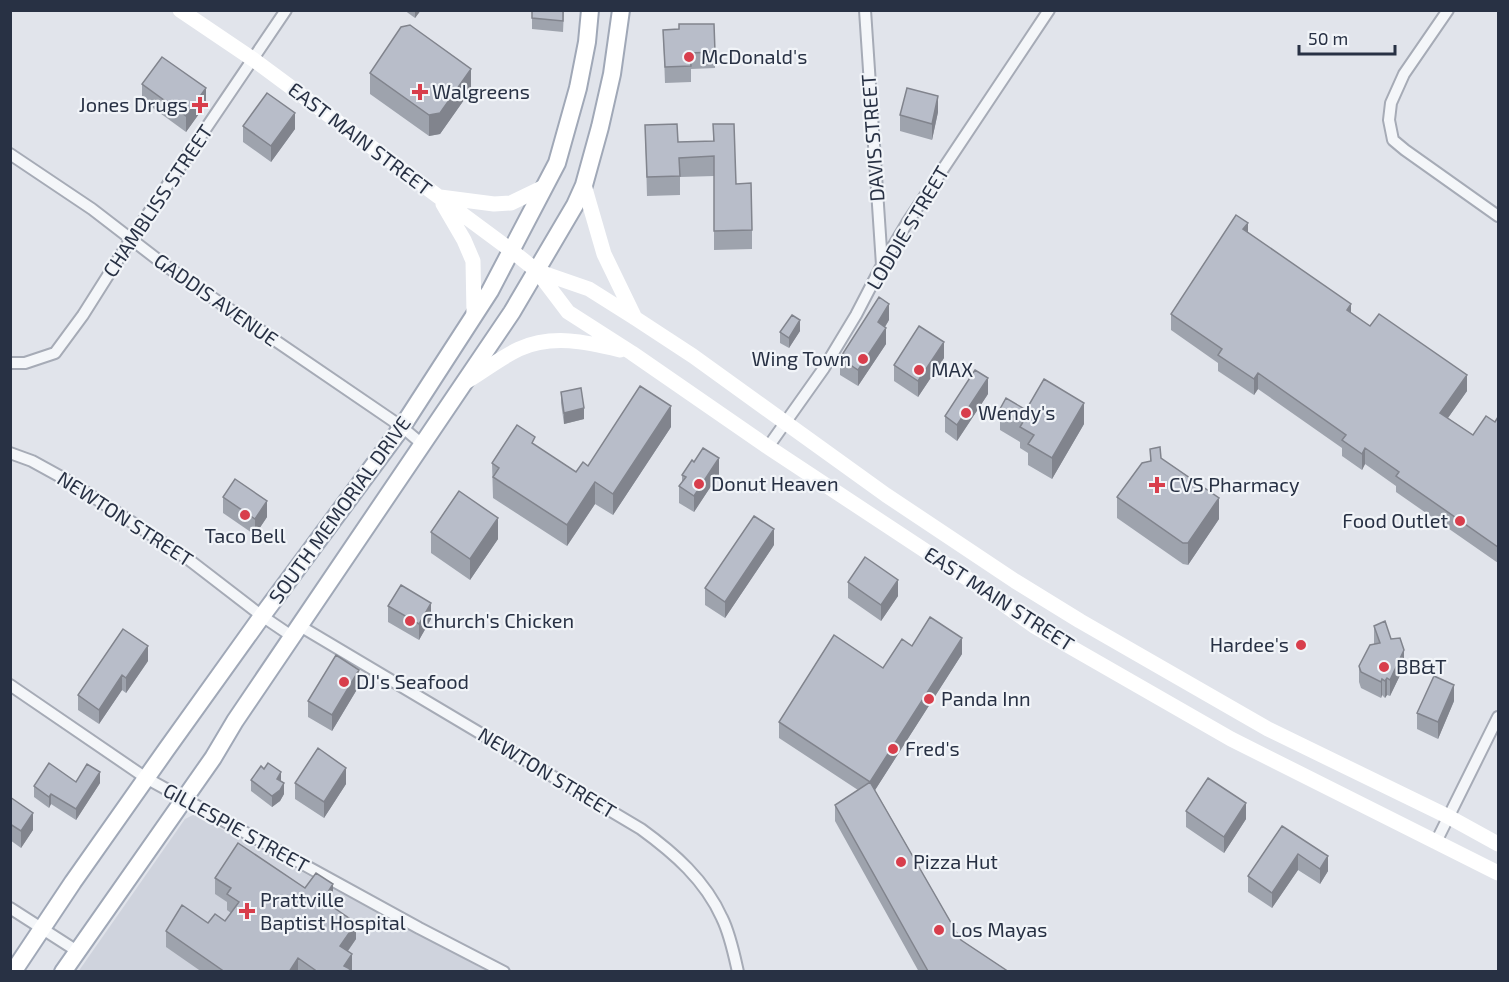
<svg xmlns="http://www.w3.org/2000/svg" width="1509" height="982" font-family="'Exo 2',sans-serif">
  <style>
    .built { fill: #cfd3dd }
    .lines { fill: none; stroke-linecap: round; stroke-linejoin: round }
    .minor-casing { stroke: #a6abb6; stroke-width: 14 }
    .primary-casing { stroke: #a0a8b7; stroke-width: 20 }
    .minor { stroke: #f4f6f9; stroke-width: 10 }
    .secondary { stroke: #fff; stroke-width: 15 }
    .primary { stroke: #fff; stroke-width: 16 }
    .wall { fill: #9ea3ad }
    .shaded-wall { fill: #81848d }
    .building { fill: #b8bdc9; stroke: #81848d; stroke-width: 1.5 }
    .poi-dot { fill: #d83e4c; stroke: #f1f4f8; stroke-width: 2 }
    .labels { text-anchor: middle; stroke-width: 4.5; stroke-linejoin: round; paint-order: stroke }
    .poi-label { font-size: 20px; fill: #283144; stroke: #f1f4f8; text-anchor: start }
    .street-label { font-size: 20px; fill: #283144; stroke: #f1f4f8 }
  </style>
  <rect width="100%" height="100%" fill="#e1e4eb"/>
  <path class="built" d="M193,815L201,818L487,971L78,972L185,819Z"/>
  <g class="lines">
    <g class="minor-casing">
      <path id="minor" d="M865,10L882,265
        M1448,10L1404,74L1391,103L1389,120L1393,140L1405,150L1498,216
        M10,154L92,209L166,266L402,427L422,444
        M10,363H25L55,353L83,315L131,239L286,10
        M768,447L824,368L856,315L882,265L907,223L1049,10
        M10,453L32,461L72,483L188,559L262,616L293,637
        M300,626L641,829C674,853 705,880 722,918C730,934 734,954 738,972
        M10,685L146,778L419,928L504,972
        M1436,842L1498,717
        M10,908L77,951"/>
    </g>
    <g class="primary-casing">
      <path id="primary" d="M13,972L73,882L166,750L262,616L402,427L490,291L557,163L578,88L587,42L590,10
        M63,972L213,758L235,721L512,312L575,205L584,185L600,127L612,74L621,10"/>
    </g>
    <use href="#minor" class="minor"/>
    <path class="secondary" d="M180,10L254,60L512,251L537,271L568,312L632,353L768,447L971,581L1034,626L1231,739L1498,873
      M584,185L604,254L635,318
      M440,197L494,204L511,203L544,187
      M443,204L464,240L473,261L474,313
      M537,271L589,289L635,318L693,356L886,495L1015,581L1080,621L1268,729L1449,817L1498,844
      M467,381C484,371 500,358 519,349C552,334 587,342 620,350"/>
    <use href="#primary" class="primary"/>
  </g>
  <path class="wall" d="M404,10H421L415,18Z
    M564,10L563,32L532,29V18Z
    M658,10H713L658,12Z
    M663,30L715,52V68L691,69V82L665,83Z
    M370,73L471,90L440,134L429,136L370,94Z
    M142,84L206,104L186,132L142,100Z
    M938,112L932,140L900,131V115Z
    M713,124L736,184L752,230V249L714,250V176L680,177V195L647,196L645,125L678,142L713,141Z
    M243,126L295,129L271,162L243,142Z
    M1248,232L1351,313L1467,391L1448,418L1473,435L1495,422L1498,417V563L1396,492V486L1365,464L1362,470L1342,456V448L1258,389L1254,395L1218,371V363L1171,330V314Z
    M889,320L885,327L886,344L858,386L840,375V358Z
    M800,331L789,348L780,343V332Z
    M944,358L918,397L894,381V365Z
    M561,392L584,419L564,424L561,403Z
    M988,394L957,441L945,432V416Z
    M1000,409L1026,410L1084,424L1052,479L1028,465V453L1020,448V442L1000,430Z
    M671,427L613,515L595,504L567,546L493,498L492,463L535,445L576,472Z
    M1150,449L1161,458L1219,519L1188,565L1183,564L1117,518V497L1150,461Z
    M719,474L694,512L679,503V486L682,482V475Z
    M223,497L267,517L255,535L223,513Z
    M431,532L498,539L470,580L431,553Z
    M774,545L725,618L705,605V588Z
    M848,582L898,596L881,621L848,598Z
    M388,606L431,619L419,640L388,622Z
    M1374,626L1391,639L1404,667L1390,696L1387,695L1385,698L1382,695L1381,698L1361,688L1359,682V666L1374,644Z
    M912,646L962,654L875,790L961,940L1009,972H919L835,821V805L858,790L779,738V722L883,668Z
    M148,661L126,693L122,690L99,724L78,710V695Z
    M359,686L332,731L308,717V701Z
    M1454,701L1438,739L1417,729V713Z
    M251,780L281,781L284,794L280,801L272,807L251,791Z
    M76,782L100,783L76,820L51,804L49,808L34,797V786Z
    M295,783L346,784L324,818L295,799Z
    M10,797L33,830L21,848L10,840Z
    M1186,811L1246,819L1224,853L1186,827Z
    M1282,826L1328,871L1320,884L1298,870L1272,908L1248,892V876Z
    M215,878L305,888L333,900L336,909L356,939L348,951L352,970L351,972H202L166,947V931L208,923L225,921L231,913L227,910V902L215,894Z"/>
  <path class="shaded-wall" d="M415,10H421L415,18Z
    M471,69V90L440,134L429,136V115Z
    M206,88V104L186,132V116Z
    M938,96V112L932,140V124Z
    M295,113V129L271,162V146Z
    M1248,223V239L1243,229Z
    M889,304V320L878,338V322Z
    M1351,304V320L1347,310Z
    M800,320V331L789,348V338Z
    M886,328V344L858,386V370Z
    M944,342V358L918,397V381Z
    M1258,373V389L1254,395V379Z
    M1467,375V391L1440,429V413Z
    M988,378V394L957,441V425Z
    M1084,403V424L1052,479V458Z
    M671,406V427L613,515V494Z
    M584,408V419L564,424V413Z
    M1365,448V464L1362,470V454Z
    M719,458V474L694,512V496Z
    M595,482V504L567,546V525Z
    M1219,498V519L1188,565V543Z
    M267,501V517L255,535V519Z
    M498,518V539L470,580V559Z
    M774,529V545L725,618V602Z
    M898,580V596L881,621V605Z
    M431,603V619L419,640V624Z
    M962,638V654L870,798V782Z
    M148,646V661L126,693V678Z
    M1404,650V667L1390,696V680Z
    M359,670V686L332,731V715Z
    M122,675V690L99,724V710Z
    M1387,678V695L1385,698V681Z
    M1382,679V695L1381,698V682Z
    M1454,685V701L1438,739V722Z
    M346,768V784L324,818V802Z
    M100,772V783L76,820V809Z
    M281,772V783L277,779Z
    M284,783V794L280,801L272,807V796Z
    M51,794V804L49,808V797Z
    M1246,803V819L1224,853V837Z
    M33,813V830L21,848V831Z
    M1298,854V870L1272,908V893Z
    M1328,856V871L1320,884V869Z
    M333,884V900L326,895Z
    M356,923V939L340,962V946Z
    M352,954V970L351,972H344V966Z
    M298,958V972H289Z"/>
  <path class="building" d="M532,10H563V21L532,18Z
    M679,24H714L715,52L690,53L691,66L665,67L663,30L679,29Z
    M410,25L471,69L440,113L429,115L370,73L401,27Z
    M162,57L206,88L186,116L142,84Z
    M907,88L938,96L932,124L900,115Z
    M267,93L295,113L271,146L243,126Z
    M677,124L678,142L714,141L713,124H734L736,184L751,183L752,230L714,231V156L679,158L680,176L647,177L645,125Z
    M1236,215L1248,223L1243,229L1351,304L1347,310L1370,326L1379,314L1467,375L1440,413L1473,435L1486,416L1495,422L1498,417V547L1396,476L1399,472L1365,448L1362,454L1342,440L1346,435L1258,373L1254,379L1218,355L1222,349L1171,314Z
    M879,297L889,304L878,322L886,328L858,370L840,358Z
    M792,315L800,320L789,338L780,332Z
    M919,326L944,342L918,381L894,365Z
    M975,370L988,378L957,425L945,416Z
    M1044,379L1084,403L1052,458L1028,444L1034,435L1020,427L1023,422L1000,409L1006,398L1026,410Z
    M640,386L671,406L613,494L595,482L567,525L493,477L499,468L492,463L517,425L535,437L532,443L576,472L583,462L588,466Z
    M581,388L584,408L564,413L561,392Z
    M1160,447L1161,458L1219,498L1188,543H1183L1117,497L1142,463L1151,461L1150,449Z
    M703,448L719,458L694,496L679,486L686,477L682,475L692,460L694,462Z
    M235,479L267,501L255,519L223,497Z
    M459,491L498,518L470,559L431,532Z
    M754,516L774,529L725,602L705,588Z
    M865,557L898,580L881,605L848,582Z
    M401,585L431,603L419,624L388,606Z
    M930,617L962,638L870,782L779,722L834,635L883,668L902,639L912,646Z
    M1385,621L1391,639L1400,638L1404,650L1390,680L1387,678L1385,681L1382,679L1381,682L1361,672L1359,666L1370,645L1380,643L1374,626Z
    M123,629L148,646L126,678L122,675L99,710L78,695Z
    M336,655L359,670L332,715L308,701Z
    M1434,676L1454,685L1438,722L1417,713Z
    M318,748L346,768L324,802L295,783Z
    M49,763L76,782L87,764L100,772L76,809L51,794L49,797L34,786Z
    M268,763L281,772L277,779L284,783L280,790L272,796L251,780L261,766L264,769Z
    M1208,778L1246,803L1224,837L1186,811Z
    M870,782L961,940L1009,972H927L928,971L835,805Z
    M10,797L33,813L21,831L10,824Z
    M1282,826L1328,856L1320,869L1298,854L1272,893L1248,876Z
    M238,843L305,888L316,873L333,884L326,895L336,902L333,907L356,923L340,946L352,954L344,966L350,969L348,972H318L298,958L289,972H225L166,931L182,905L208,923L215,914L225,921L239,902L227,894L231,888L215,878Z"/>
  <g class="poi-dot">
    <circle cx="689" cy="57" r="6"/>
    <path d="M417 83h6v6h6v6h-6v6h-6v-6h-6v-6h6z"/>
    <path d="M197 96h6v6h6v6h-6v6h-6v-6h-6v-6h6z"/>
    <circle cx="863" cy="359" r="6"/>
    <circle cx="919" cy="370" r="6"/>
    <circle cx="966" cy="413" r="6"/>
    <circle cx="699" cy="484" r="6"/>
    <path d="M1154 476h6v6h6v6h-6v6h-6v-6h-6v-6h6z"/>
    <circle cx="245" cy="515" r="6"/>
    <circle cx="1460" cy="521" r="6"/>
    <circle cx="410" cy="621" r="6"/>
    <circle cx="1301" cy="645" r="6"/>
    <circle cx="1384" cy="667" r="6"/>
    <circle cx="344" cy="682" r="6"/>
    <circle cx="929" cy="699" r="6"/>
    <circle cx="893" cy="749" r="6"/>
    <circle cx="901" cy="862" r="6"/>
    <path d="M244 902h6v6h6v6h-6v6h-6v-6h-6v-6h6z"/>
    <circle cx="939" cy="930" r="6"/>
  </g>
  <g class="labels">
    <g class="poi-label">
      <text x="701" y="64">McDonald's</text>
      <text x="432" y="99">Walgreens</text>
      <text x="188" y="112" text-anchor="end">Jones Drugs</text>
      <text x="851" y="366" text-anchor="end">Wing Town</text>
      <text x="931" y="377">MAX</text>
      <text x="978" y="420">Wendy's</text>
      <text x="711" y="491">Donut Heaven</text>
      <text x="1169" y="492">CVS Pharmacy</text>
      <text x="1448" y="528" text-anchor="end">Food Outlet</text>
      <text x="245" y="543" text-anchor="middle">Taco Bell</text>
      <text x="422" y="628">Church's Chicken</text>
      <text x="1289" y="652" text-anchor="end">Hardee's</text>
      <text x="1396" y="674">BB&amp;T</text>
      <text x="356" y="689">DJ's Seafood</text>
      <text x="941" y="706">Panda Inn</text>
      <text x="905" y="756">Fred's</text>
      <text x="913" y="869">Pizza Hut</text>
      <text x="260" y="907">Prattville<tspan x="260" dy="23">Baptist Hospital</tspan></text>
      <text x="951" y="937">Los Mayas</text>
    </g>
    <g class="street-label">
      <text transform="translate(873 138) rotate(-94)" y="7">DAVIS STREET</text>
      <text transform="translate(360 139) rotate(37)" y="7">EAST MAIN STREET</text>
      <text transform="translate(158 201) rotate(-56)" y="7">CHAMBLISS STREET</text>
      <text transform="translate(908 228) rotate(-59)" y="7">LODDIE STREET</text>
      <text transform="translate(216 300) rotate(35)" y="7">GADDIS AVENUE</text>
      <text transform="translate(340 510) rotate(-54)" y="7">SOUTH MEMORIAL DRIVE</text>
      <text transform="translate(125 519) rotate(33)" y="7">NEWTON STREET</text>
      <text transform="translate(999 599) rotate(33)" y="7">EAST MAIN STREET</text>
      <text transform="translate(547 773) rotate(31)" y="7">NEWTON STREET</text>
      <text transform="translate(236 828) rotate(29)" y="7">GILLESPIE STREET</text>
    </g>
  </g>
  <rect width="1509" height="982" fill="none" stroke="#283144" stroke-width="24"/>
  <path d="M1299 45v9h96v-9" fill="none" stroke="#283144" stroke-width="3"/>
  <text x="1308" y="45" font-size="18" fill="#283144" stroke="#f1f4f8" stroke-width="4.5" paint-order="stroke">50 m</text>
</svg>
